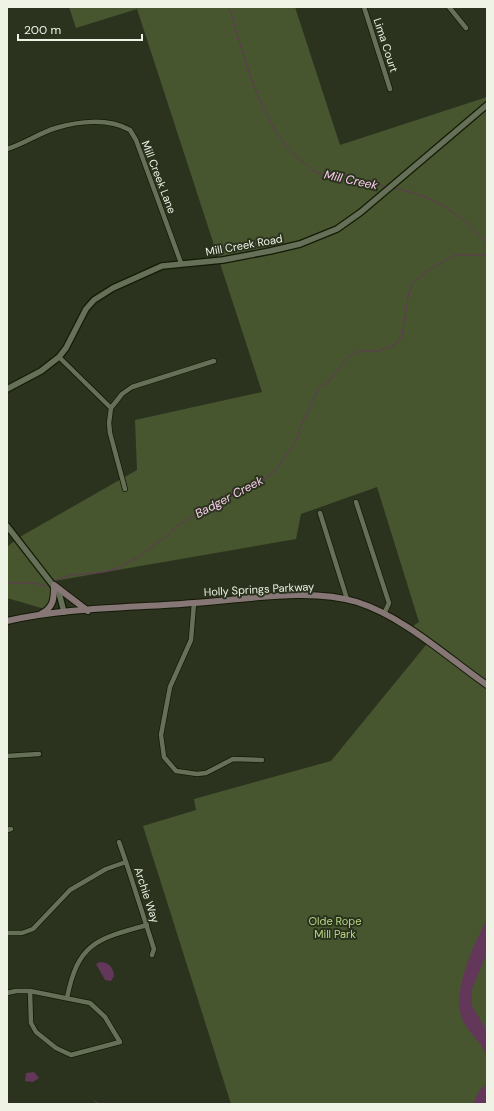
<svg xmlns="http://www.w3.org/2000/svg" width="494" height="1111" font-family="'DM Sans',sans-serif">
  <style>
    .green { fill: #47562f }
    .water { fill: #633759 }
    .lines { fill: none; stroke-linecap: round; stroke-linejoin: round }
    .stream { stroke: #633759; stroke-width: 1 }
    .minor-casing { stroke: #131a06; stroke-width: 6 }
    .tertiary-casing { stroke: #131a06; stroke-width: 8 }
    .secondary-casing { stroke: #131a06; stroke-width: 8 }
    .minor { stroke: #666f57; stroke-width: 4.5 }
    .tertiary { stroke: #666f57; stroke-width: 5.5 }
    .secondary { stroke: #867676; stroke-width: 6 }
    .labels { text-anchor: middle; stroke-width: 4; stroke-linejoin: round; paint-order: stroke }
    .street-label { font-size: 11px; fill: #eef3e6; stroke: #2b331e }
    .park-label { font-size: 11px; fill: #b7d585; stroke: #2b331e }
    .water-label { font-size: 12px; font-style: italic; fill: #fbceef; stroke: #2b331e }
  </style>
  <rect width="100%" height="100%" fill="#2b331e"/>
  <path class="green" d="M69,7H295L340,145L487,97V1104H231L143,826L196,810L194,799L331,761L426,645L424,638L410,628L419,622L377,487L301,514L296,539L54,581L48,610L7,598V547L18,538L137,470L135,420L262,392L137,9L76,28Z"/>
  <path class="water" d="M487,919V953L472,989V1006L487,1031V1059C484,1043 470,1035 463,1021C450,995 474,944 487,919Z
    M100,962C110,963 113,967 114,976L111,981L105,980L96,964Z
    M34,1072L39,1078L33,1082L25,1081L26,1073Z
    M487,1083V1104H473L479,1091Z"/>
  <g class="lines">
    <path class="stream" d="M229,7C243,52 255,104 284,143C292,154 305,163 315,172L336,179L355,183L367,182L386,187
      M393,188C436,196 458,213 487,244
      M55,580L72,575L105,572L118,568L138,557L168,535L173,529L196,514L227,499L249,485L261,482L274,472L295,443L302,423L319,388L328,382L349,356L360,351H379L396,344L402,335L409,292L412,284L430,269L455,255H487
      M7,583H32L47,586L49,584
      M95,1101L99,1104"/>
    <g class="minor-casing">
      <path id="minor" d="M364,7L390,89
        M449,7L466,28
        M7,149C24,144 39,133 56,128C79,121 108,118 130,130L136,140L181,263
        M59,357L111,408L109,423L110,433L125,489
        M111,408L122,394L132,387L214,361
        M356,502L389,603L384,614
        M320,513L347,599
        M194,603L191,640L170,687L161,735L164,757L176,771L197,774L206,773L233,759L262,760
        M7,756L39,754
        M7,830L11,829
        M119,842L126,862
        M7,933H22L33,929L70,890L106,869L126,862L154,949L152,955
        M7,993L16,991H30L90,1003L105,1017L120,1042L71,1055L56,1048L36,1032L31,1023L30,991
        M67,998C78,943 96,939 147,925"/>
    </g>
    <g class="tertiary-casing">
      <path id="tertiary" d="M7,389L41,371L59,357L66,348L86,309L94,300L113,288L162,266L223,260L270,251L300,244L337,229L361,212L487,105
        M7,526L59,593L64,612"/>
    </g>
    <g class="secondary-casing">
      <path id="secondary" d="M54,585L88,611
        M41,614C54,607 54,599 54,585
        M7,621C68,607 132,608 194,603C244,600 309,587 357,602C404,617 447,657 487,685"/>
    </g>
    <use href="#minor" class="minor"/>
    <use href="#tertiary" class="tertiary"/>
    <use href="#secondary" class="secondary"/>
  </g>
  <g class="labels">
    <g class="street-label">
      <text transform="translate(386 45) rotate(72)" y="4">Lima Court</text>
      <text transform="translate(159 177) rotate(69)" y="4">Mill Creek Lane</text>
      <text transform="translate(244 245) rotate(-10)" y="4">Mill Creek Road</text>
      <text transform="translate(259 589) rotate(-3)" y="4">Holly Springs Parkway</text>
      <text transform="translate(147 895) rotate(72)" y="4">Archie Way</text>
    </g>
    <g class="park-label">
      <text x="335" y="925">Olde Rope<tspan x="335" dy="13">Mill Park</tspan></text>
    </g>
    <g class="water-label">
      <text transform="translate(351 180) rotate(12)" y="4">Mill Creek</text>
      <text transform="translate(229 497) rotate(-28)" y="4">Badger Creek</text>
    </g>
  </g>
  <rect width="494" height="1111" fill="none" stroke="#eef3e6" stroke-width="16"/>
  <path d="M18 34v6h124v-6" fill="none" stroke="#eef3e6" stroke-width="2"/>
  <text x="24" y="34" font-size="12" fill="#eef3e6" stroke="#2b331e" stroke-width="3" paint-order="stroke">200 m</text>
</svg>
